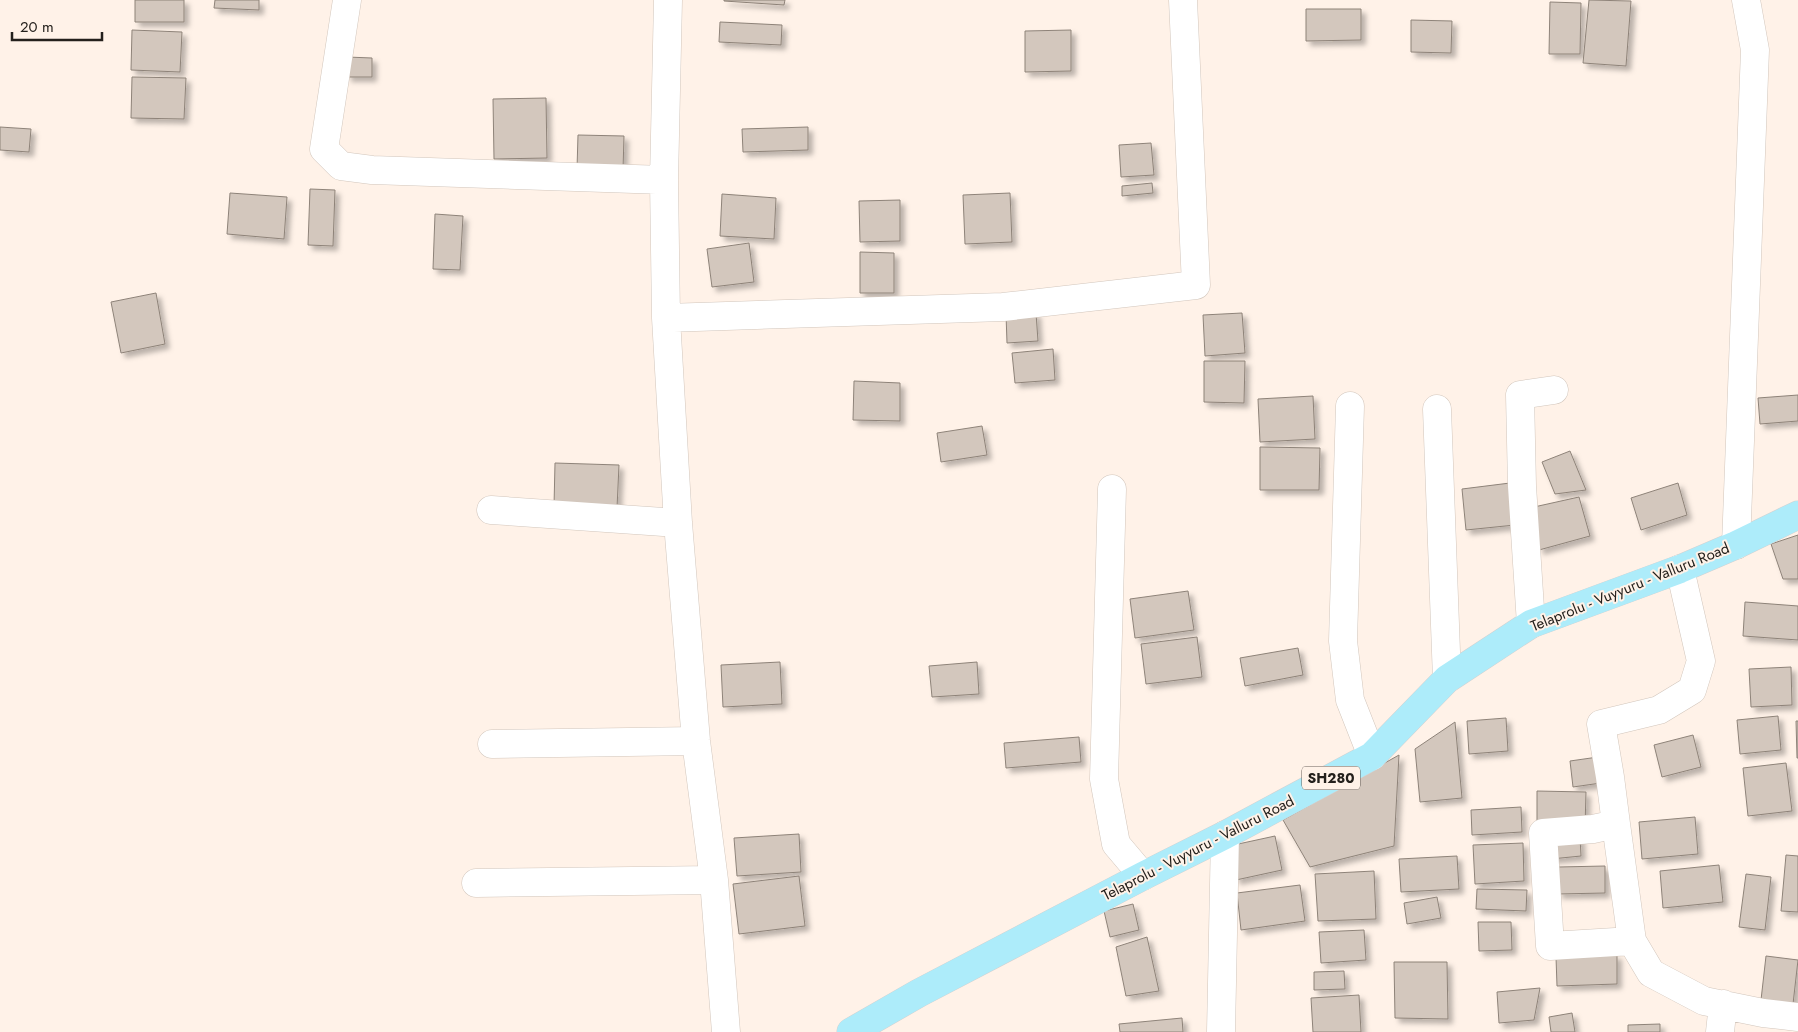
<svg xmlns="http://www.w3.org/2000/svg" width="1798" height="1032" font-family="Jost,sans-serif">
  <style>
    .building { fill: #d3c7bd; stroke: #8e8379; filter: url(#shadow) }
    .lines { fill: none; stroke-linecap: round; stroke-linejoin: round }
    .minor-casing { stroke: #d2c6bc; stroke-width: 29 }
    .major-casing { stroke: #d3d2d2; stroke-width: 29 }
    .minor { stroke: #fff; stroke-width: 28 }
    .major { stroke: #adecfa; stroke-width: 28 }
    .labels { text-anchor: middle; stroke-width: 4; stroke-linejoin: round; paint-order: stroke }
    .shield { fill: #fff2e8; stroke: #665f59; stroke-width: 1 }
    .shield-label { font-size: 14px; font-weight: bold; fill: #24201c }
    .street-label { font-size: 15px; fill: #24201c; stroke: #fff2e8 }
  </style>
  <defs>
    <filter id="shadow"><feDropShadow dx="4.5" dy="4.5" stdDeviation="2.5" flood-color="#0004"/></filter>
  </defs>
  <rect width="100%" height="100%" fill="#fff2e8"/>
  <path class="building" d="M135,0H184V22H135Z
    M215,0H259V10L214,8Z
    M724,0H785L784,5L724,1Z
    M1589,0L1631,1L1626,66L1583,63Z
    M1550,2L1581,3L1580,54H1549Z
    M1306,9H1361V40L1306,41Z
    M1411,20L1452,21L1451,53L1411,52Z
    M720,22L782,25L781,45L719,42Z
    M132,30L182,32L180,72L131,70Z
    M1071,30V71L1025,72V31Z
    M347,57L372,58V77H347Z
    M132,77L186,78L184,119L131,118Z
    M546,98L547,158L494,159L493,99Z
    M0,127L31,129L29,152L0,150Z
    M808,127V150L743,152L742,129Z
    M578,135L624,136L623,170L577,169Z
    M1151,143L1154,175L1121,177L1119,145Z
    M1152,183L1153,193L1122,196V186Z
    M310,189L335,190L333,246L308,245Z
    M230,193L287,197L284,239L227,234Z
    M1010,193L1012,242L965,244L963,195Z
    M722,194L776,198L774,239L720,236Z
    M900,200V241L860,242L859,201Z
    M435,214L463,216L460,270L433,269Z
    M749,243L754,282L712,287L707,249Z
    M860,252L894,253V293H860Z
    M156,293L165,344L121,353L111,302Z
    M1036,313L1038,341L1007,343L1006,314Z
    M1242,313L1245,353L1205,356L1203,315Z
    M1053,349L1055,380L1015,383L1012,353Z
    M1204,361H1245L1244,403L1204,402Z
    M854,381L900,383V421L853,420Z
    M1798,395V421L1760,424L1758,398Z
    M1313,396L1315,439L1260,442L1258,399Z
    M982,426L987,455L941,462L937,433Z
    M1260,447L1320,448L1319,490H1260Z
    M1570,451L1586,490L1555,494L1542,462Z
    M555,463L619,465L617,508L554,506Z
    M1510,483L1515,525L1466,530L1462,489Z
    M1678,483L1687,515L1641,530L1631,498Z
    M1579,497L1590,536L1539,550L1534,507Z
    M1798,535V579H1783L1771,544Z
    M1188,591L1194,630L1135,638L1130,599Z
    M1745,602L1798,606V640L1743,636Z
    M1197,637L1202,677L1146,684L1141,644Z
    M1298,648L1303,675L1245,686L1240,658Z
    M780,662L782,704L723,707L721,665Z
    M977,662L979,694L932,697L929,666Z
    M1791,667L1792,705L1751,707L1749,669Z
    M1778,716L1781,750L1740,754L1737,720Z
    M1506,718L1508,751L1469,754L1467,721Z
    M1796,721H1798V758H1797Z
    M1455,722L1462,798L1420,802L1415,749Z
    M1693,735L1701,767L1662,777L1654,745Z
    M1079,737L1081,762L1006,768L1004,743Z
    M1399,755L1394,846L1310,867L1283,820Z
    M1598,757L1601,783L1573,787L1570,761Z
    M1786,763L1792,811L1748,816L1743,768Z
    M1537,791L1586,792L1585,828L1537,827Z
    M1521,807L1522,832L1472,835L1471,810Z
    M1695,817L1698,854L1642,859L1639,822Z
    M799,834L801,872L737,876L734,838Z
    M1275,836L1282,870L1236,880L1229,846Z
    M1580,837L1581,856L1551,859L1550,840Z
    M1523,843L1524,881L1475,884L1473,845Z
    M1786,855L1798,856V912L1781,911Z
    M1457,856L1459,889L1401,892L1399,859Z
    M1719,865L1723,902L1663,908L1660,871Z
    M1605,866V893L1558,894V867Z
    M1374,871L1376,919L1318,921L1315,874Z
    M1746,874L1771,877L1765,930L1739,927Z
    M799,876L805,926L739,934L733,884Z
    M1300,885L1305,921L1241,930L1237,893Z
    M1477,889L1527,890L1526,911L1476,909Z
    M1437,897L1441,918L1407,924L1404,903Z
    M1133,904L1139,930L1110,937L1104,911Z
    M1478,922H1511L1512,950L1479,951Z
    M1364,930L1366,960L1321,963L1319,932Z
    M1147,937L1159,991L1126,996L1116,947Z
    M1617,955V984L1557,986L1556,957Z
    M1766,956L1798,960L1793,1004L1761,1000Z
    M1394,962H1447L1448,1019L1395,1018Z
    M1344,971L1345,989L1314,990V972Z
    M1540,988L1534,1020L1499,1023L1497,992Z
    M1359,995L1361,1032H1313L1311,998Z
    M1572,1013L1575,1032H1551L1549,1017Z
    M1182,1018L1183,1032H1120L1119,1024Z
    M1660,1024V1032H1628V1025Z"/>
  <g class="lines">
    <g class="minor-casing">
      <path id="minor" d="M347,0L324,149L341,166L372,170L664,180
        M668,0L664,180L666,318L678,523L696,741L714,880L726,1032
        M666,318L1003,307L1196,285L1183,0
        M1350,406L1343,641L1350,700L1372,756
        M1437,409L1447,679
        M1112,489L1104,779L1116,844L1143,876
        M491,510L678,523
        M1736,545L1755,50L1746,0
        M1680,569L1701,661L1692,690L1659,710L1601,724L1610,777L1616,824L1593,829L1543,833L1550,946L1632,941L1651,973L1704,1001L1763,1013L1798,1017
        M1531,624L1522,486L1520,395L1554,390
        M492,744L696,741
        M1616,824L1632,941
        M476,883L714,880
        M1221,1032L1225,835
        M1720,1032L1723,1004"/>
    </g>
    <g class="major-casing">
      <path id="major" d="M851,1032L919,993L1143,876L1225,835L1372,756L1447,679L1531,624L1680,569L1736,545L1798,515"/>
    </g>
    <use href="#minor" class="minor"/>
    <use href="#major" class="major"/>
  </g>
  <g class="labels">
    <rect class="shield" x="1302" y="766.5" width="58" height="23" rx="4"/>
    <g class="shield-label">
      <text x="1331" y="783">SH280</text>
    </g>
    <g class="street-label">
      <text transform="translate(1630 587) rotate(-22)" y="5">Telaprolu - Vuyyuru - Valluru Road</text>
      <text transform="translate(1198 848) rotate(-27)" y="5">Telaprolu - Vuyyuru - Valluru Road</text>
    </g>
  </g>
  <path d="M12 32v8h90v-8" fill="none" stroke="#24201c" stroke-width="2.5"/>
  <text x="20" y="32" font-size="15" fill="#24201c" stroke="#fff2e8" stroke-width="4" paint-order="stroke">20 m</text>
</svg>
